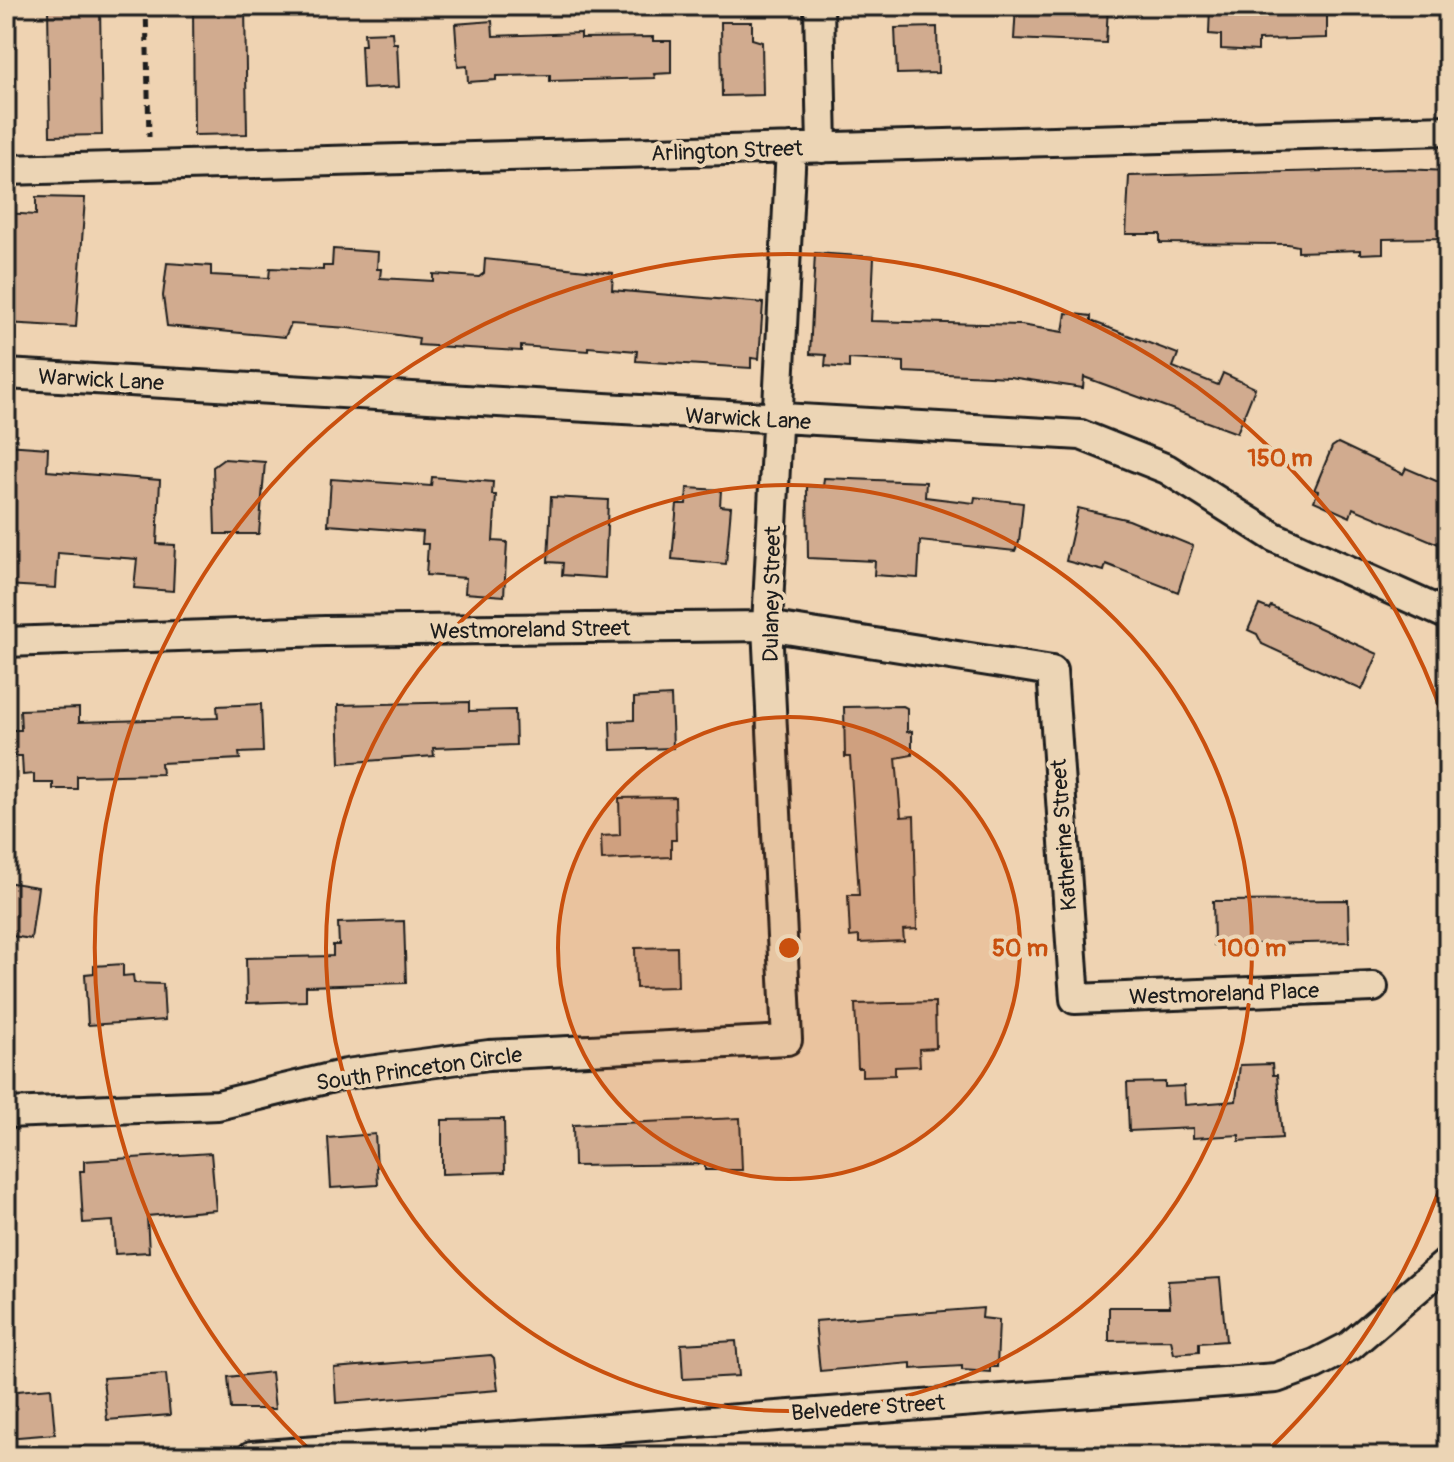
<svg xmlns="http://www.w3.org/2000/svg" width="1454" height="1462" font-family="Pangolin,sans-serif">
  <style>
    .building { fill: #d1ab8f; stroke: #1c1c1c; stroke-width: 2 }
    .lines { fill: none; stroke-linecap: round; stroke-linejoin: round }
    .minor-casing { stroke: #1c1c1c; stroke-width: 34 }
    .path { stroke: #1c1c1c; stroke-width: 5; stroke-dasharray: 8 6; stroke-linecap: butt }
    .minor { stroke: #ecd5b5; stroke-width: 28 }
    .ring { fill: none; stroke: #c9500e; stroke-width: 4 }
    .labels { text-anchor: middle; stroke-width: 8; stroke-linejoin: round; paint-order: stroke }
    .street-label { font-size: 22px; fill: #1c1c1c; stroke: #ecd5b5 }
    .centre { fill: #c9500e; stroke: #ecd5b5; stroke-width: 4 }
    .ring-label { font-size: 24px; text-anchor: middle; font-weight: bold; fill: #c9500e; stroke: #ecd5b5; stroke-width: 8; stroke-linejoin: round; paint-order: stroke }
  </style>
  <rect width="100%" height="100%" fill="#efd3b2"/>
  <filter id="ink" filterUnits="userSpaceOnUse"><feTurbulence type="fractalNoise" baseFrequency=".0125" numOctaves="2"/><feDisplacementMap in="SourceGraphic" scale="16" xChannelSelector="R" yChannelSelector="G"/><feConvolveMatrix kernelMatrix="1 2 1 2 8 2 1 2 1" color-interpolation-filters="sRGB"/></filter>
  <g filter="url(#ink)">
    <path class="building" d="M48,6H100L102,135L50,136Z
      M193,6H245L247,134L194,135Z
      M1016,6H1108L1106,43L1014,39Z
      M1210,6H1327V38L1258,40V51L1221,49V35L1209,34Z
      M492,21L493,36L581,33V38L653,37V41H671V73L654,74L655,78L550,81V75L496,76V80L468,82L467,66L458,67L455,24Z
      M721,22H752V39L762,42L763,95L722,96Z
      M937,27L938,73L897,74L895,28Z
      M392,32L393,43H397L399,87L363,89L361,45H365L364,33Z
      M1403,169L1448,171V228L1443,238L1383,239V253L1360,254V250L1298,252V246L1288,244L1160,243V234H1126L1129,176Z
      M36,197L85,198L76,327L6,323V213L36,215Z
      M333,249L378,252L377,269H381L380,278L433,281V274L479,277L484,273L485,259L613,273L612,290L763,303L759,359L751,358V368L636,361L637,351L588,347V351L521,346V351L418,345L419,338L348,328L291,324L285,337L167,326L163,296L167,263L211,266V275L269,278L270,268L323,270V266H332Z
      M815,253L874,257L871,321L1021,325L1063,332L1066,313L1091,316V321L1178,354L1173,367L1218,385L1223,373L1255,388L1237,433L1084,377L1083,388L1010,377L904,372V362L849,359V368L825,366L826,355L810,354Z
      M1338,443L1403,474L1406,468L1448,486V548L1353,508L1350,517L1314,501L1318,491L1314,490L1332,447Z
      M6,445L48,448L47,471L160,480L157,544L175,545L173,591L134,588L137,559L58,553L56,588L6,585L10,525H6Z
      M224,459L265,462L259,534H215L213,467Z
      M432,477L493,482L492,495H496L493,541L507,542L504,596L465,593L466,578L426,575L428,544H422L423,532L328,525L331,479L431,486Z
      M824,478L926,482L925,497L974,503L975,497L1023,503L1019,542L1015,551L920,541L918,578L874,575L875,561L808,558L807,486L823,487Z
      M687,488L721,490L720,506L731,507L726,564L672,559L677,504H686Z
      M551,497L608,500L605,578L562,575L563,563L548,562Z
      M1078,508L1129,520L1193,546L1178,592L1106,564L1104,571L1066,561Z
      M1259,605L1269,609L1271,606L1378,654L1362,690L1262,644L1257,634L1248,630Z
      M671,696L673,748L611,750L610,721L634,720V698Z
      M469,702V711L515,710L516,745L433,748L434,756L340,763L338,705Z
      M261,704L263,752L239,753L240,759L161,763L162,774L77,776V789H53V783H34V774L23,775L22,756H7L6,730H21L20,710L79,708V722L218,718L217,706Z
      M903,706L907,708V732L912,731V755L896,758L901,817L914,816L917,929L903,930L904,941L859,943V936L850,937L848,895H859L850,757H845L844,707Z
      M675,797L676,840H671V857L602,860L601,836L620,835L619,798Z
      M6,882L38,887L31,939L6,935Z
      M1348,900L1349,942L1214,945L1213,901Z
      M404,921L406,983L306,986V1001L247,1003L246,958L333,956V945H339L338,923Z
      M677,947L678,987L636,988L635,948Z
      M123,964V976L133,975L134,983L163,984L165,1020L88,1025L85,974L94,973V966Z
      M935,1002L936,1048L919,1049L920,1066L895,1067V1075L862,1076V1068H858L855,1004Z
      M1272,1064L1273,1075H1277L1282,1138L1239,1141V1135L1193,1138V1128L1129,1131L1127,1083L1165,1082V1087L1184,1086L1185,1105L1236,1101L1240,1065Z
      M740,1118L742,1170H705V1164L574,1166L573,1125Z
      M504,1119L505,1172L442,1174V1120Z
      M375,1134L378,1185L331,1188L328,1138Z
      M211,1153L216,1210L147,1216L149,1252L115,1254L113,1221L83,1223L80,1171H84V1161Z
      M1220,1278L1226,1341L1199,1343V1352L1174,1354L1171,1340L1109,1341V1307H1170L1168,1281Z
      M983,1308L982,1318L999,1320L997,1367H990V1372L962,1370V1366L911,1369V1363L820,1371L815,1321Z
      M736,1341L739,1376L683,1379L681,1344Z
      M491,1355L494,1358L498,1390L336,1403L334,1368Z
      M271,1372L275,1409H231L228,1377Z
      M166,1374L170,1415L107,1420L103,1378Z
      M51,1388L55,1434L6,1438V1392Z"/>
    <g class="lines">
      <g class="minor-casing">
        <path id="minor" d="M819,6L822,148
          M6,170L1448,130
          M6,374L1081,435L1167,469L1274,537L1448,615
          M6,642L325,631L767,626L1052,671L1075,999L1373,987
          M6,1113L218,1105L346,1074L489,1055L787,1040L767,626L791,148
          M252,1456L1276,1378L1315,1364L1350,1346L1448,1262"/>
      </g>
      <path class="path" d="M146,6L149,137
        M81,1445L82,1456"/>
      <use href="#minor" class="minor"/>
    </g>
  </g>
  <circle cx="789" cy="948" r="231" fill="#c9500e" fill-opacity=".12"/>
  <g class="ring">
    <circle cx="789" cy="948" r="231"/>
    <circle cx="789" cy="948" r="463"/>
    <path d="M1447 1168A694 694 0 0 1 1262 1456M316 1456A694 694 0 1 1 1447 728"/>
  </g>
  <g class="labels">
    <g class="street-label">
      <text transform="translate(727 150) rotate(-2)" y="8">Arlington Street</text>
      <text transform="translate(101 379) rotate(3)" y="8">Warwick Lane</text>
      <text transform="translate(748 418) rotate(3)" y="8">Warwick Lane</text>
      <text transform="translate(771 594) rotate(-89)" y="8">Dulaney Street</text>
      <text transform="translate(530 629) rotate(-1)" y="8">Westmoreland Street</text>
      <text transform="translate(1063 835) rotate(-94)" y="8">Katherine Street</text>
      <text transform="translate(1224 993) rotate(-2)" y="8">Westmoreland Place</text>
      <text transform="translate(419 1068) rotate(-8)" y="8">South Princeton Circle</text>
      <text transform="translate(868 1407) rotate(-4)" y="8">Belvedere Street</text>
    </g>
  </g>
  <circle cx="789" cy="948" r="12" class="centre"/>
  <g class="ring-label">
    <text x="1280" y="466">150 m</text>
    <text x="1020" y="956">50 m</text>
    <text x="1252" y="956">100 m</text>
  </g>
  <rect width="1454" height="1462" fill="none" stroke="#ecd5b5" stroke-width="32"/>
  <rect x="16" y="16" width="1422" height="1430" fill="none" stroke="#1c1c1c" stroke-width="3" filter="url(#ink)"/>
</svg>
